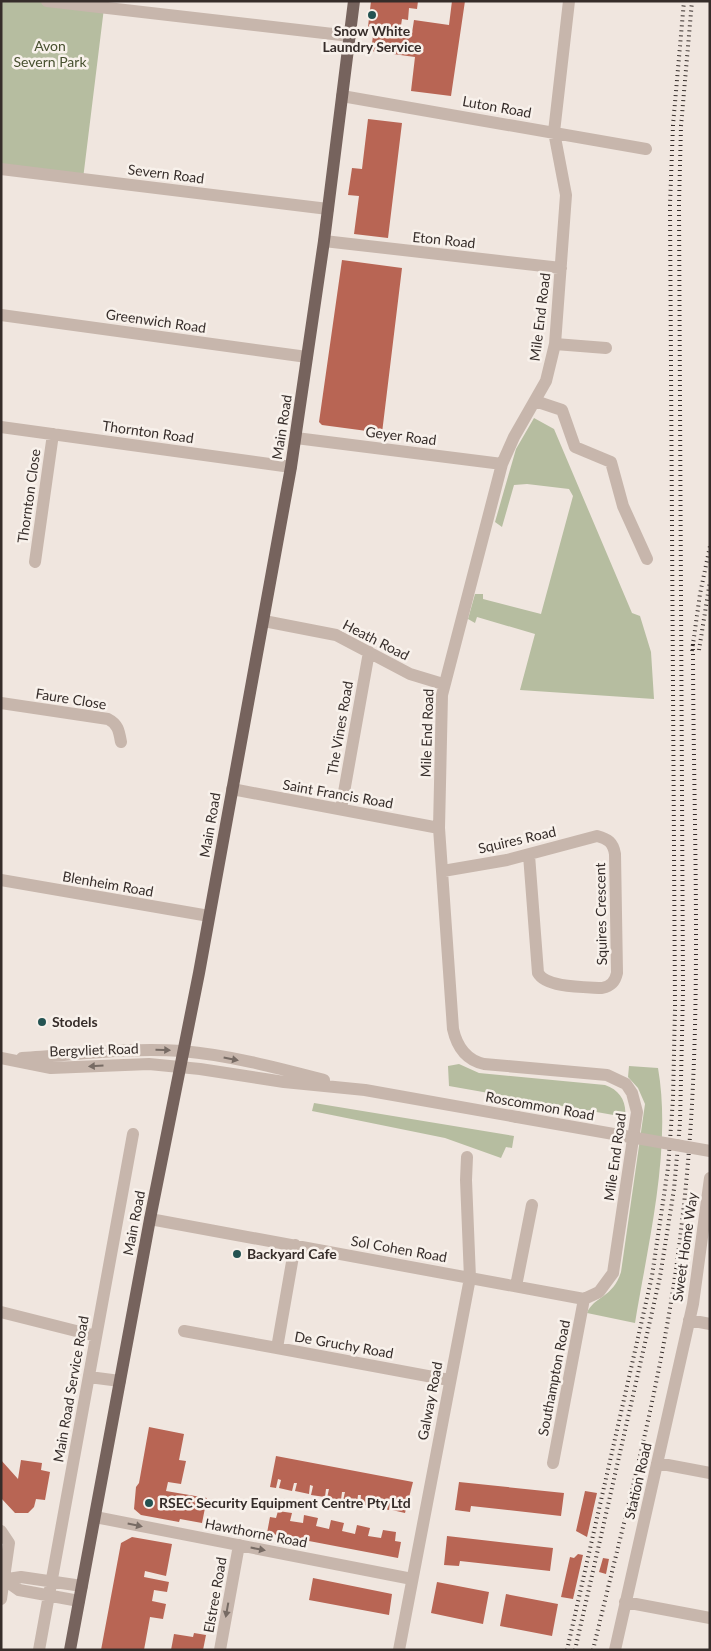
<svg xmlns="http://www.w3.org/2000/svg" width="711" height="1651" font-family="Lato,sans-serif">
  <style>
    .green { fill: #b6bda0 }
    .building { fill: #b86554 }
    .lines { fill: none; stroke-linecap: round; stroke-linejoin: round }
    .minor { stroke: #c7b6ac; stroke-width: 12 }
    .major { stroke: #76635d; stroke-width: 12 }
    .rail { stroke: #362d2a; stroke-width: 4; stroke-dasharray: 1 4; stroke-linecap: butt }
    .minor-bridge { stroke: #c7b6ac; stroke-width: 12 }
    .oneway { fill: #776b64 }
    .poi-dot { fill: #245352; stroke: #f8f1eb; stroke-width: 2 }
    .labels { text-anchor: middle; stroke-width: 5; stroke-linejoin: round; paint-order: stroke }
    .poi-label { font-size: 14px; font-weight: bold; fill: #362d2a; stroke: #f8f1eb; text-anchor: start }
    .park-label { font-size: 14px; fill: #485130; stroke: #f8f1eb }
    .street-label { font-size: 14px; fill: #362d2a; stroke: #f8f1eb }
  </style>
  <rect width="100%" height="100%" fill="#f0e6df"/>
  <path class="green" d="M1,1H47L104,8L83,179L1,169Z
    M534,418L554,429L632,613L640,616L651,652L654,699L520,690L535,634L477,617L475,623L468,619L475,594H483V599L541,614L573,496L569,489L527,484L514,485L502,527L495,522L516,449Z
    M459,1064L479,1073L605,1085C620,1090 627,1102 625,1117L449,1086L448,1066Z
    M629,1066L658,1068C672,1149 648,1243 635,1323L587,1313C594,1296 613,1298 621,1272L645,1104L638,1088L628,1077Z
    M314,1103L514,1136L512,1148L506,1147L501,1158L445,1138L312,1111Z"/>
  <path class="building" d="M371,1H418L417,9L409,8L408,20L402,19L400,32L412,33L414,20L449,25L452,1H465L451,96L411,91L415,57L371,51L374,28L368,27Z
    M368,119L402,123L388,238L354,234L359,196L348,195L352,168L362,169Z
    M342,260L402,268L382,433L322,425L319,422Z
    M149,1427L184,1434L179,1460L186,1461L181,1484L168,1482L166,1491L207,1498L202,1523L180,1519L179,1522L141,1515L134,1509L136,1487L139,1483Z
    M276,1456L413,1482L405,1513L392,1510L394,1501H391L389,1510L376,1507L377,1498H375L373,1507L360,1504L361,1495H358L357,1503L343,1501L345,1492H342L341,1500L327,1498L329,1489H326L325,1497L311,1495L313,1486L310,1485L309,1494L295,1491L297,1483H294L292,1491L279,1488L281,1480L278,1479L276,1488L270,1487Z
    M1,1460L18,1479L21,1460L42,1463L41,1470L50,1472L45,1500L36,1499L34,1507L28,1513H15L1,1498Z
    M459,1482L564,1493L561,1516L471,1506L470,1512L455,1510Z
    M585,1491L597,1493L587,1537L576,1531Z
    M278,1511L292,1513L290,1521L303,1523L304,1515L318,1518L316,1526L329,1529L331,1520L344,1523L342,1531L355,1534L357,1525L370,1528L368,1536L381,1538L383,1530L396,1532L395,1541L401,1542L398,1558L267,1533L270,1517L276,1518Z
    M447,1536L553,1548L550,1571L460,1561L459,1566L444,1565Z
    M132,1537L172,1544L166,1576L145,1571L144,1577L169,1582L167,1592L154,1590L152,1601L166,1604L163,1619L150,1617L144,1650H101L121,1543Z
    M578,1554L583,1555L573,1599L561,1597L570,1557L574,1558Z
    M603,1558L609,1559L606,1574L599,1572Z
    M313,1578L392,1594L389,1615L309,1600Z
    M437,1582L489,1592L483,1624L431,1613Z
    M506,1594L558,1604L552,1636L500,1626Z
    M194,1633L206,1635L203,1650H171L174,1634L193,1637Z"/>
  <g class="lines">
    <path class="minor" d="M47,1L350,36
      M569,1L554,132L566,195L555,344L546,381L514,437L502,464L442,695L439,828L453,1029C457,1047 466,1060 484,1064L607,1075L626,1084L632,1093L637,1112L613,1273L599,1292L584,1299
      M342,96L646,149
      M1,169L328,209
      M324,241L561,268
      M1,315L307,357
      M555,344L606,348
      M535,401L562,410L575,447L611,462L623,506L647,559
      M1,427L291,467
      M296,438L502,464
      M35,562L53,434
      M264,621L336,635L410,674L443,684
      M1,703L108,719C118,724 119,731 121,742
      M232,789L439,828
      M341,809L369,652
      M443,871L507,860L597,836C608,839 613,842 615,854L617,973C615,982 611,986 602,988C585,987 546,988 538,973L529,855
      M1,880L209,916
      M1,1058L51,1068L149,1064L200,1069L284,1082L365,1090L517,1117
      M22,1058C75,1055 128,1047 182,1051C229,1055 278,1068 324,1080
      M150,1219L584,1299
      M295,1245L277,1348L449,1380
      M516,1286L532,1205
      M1,1312L96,1336
      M689,1320L710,1324
      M184,1331L277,1348
      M89,1377L120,1381
      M553,1463L584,1299
      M657,1463L710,1473
      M95,1517L412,1579
      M1,1531L9,1543L1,1599
      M1,1580L21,1577L82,1586
      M5,1580L19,1590L79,1601
      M625,1602L710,1618
      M39,1650L133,1134
      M220,1650L239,1545
      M399,1650L470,1278L466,1180L467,1157
      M615,1650L693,1304L710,1178"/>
    <path class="major" d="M70,1650L150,1219L199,973L291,467L324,241L354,1"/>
    <path class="rail" d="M699,650L710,581
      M692,651L700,594L710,546
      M567,1650L652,1276L668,1168L673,1099L675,1009L670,205L673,125L684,1
      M575,1650L660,1277L674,1189L680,1123L683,991L679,204L681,126L692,1
      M593,1650C626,1511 665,1372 681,1230C705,1036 693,839 693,644"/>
    <path class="minor-bridge" d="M517,1117L710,1151"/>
  </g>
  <defs><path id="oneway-solid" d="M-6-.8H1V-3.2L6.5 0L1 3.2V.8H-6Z" transform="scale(1.25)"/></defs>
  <g class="oneway">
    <use href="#oneway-solid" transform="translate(163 1050) rotate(2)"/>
    <use href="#oneway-solid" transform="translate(231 1059) rotate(11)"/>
    <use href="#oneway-solid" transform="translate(96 1066) rotate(177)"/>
    <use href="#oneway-solid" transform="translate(135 1525) rotate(12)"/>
    <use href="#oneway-solid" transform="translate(258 1549) rotate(11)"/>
    <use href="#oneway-solid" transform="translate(227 1610) rotate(100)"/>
  </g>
  <g class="poi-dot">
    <circle cx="372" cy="15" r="5"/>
    <circle cx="42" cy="1022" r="5"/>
    <circle cx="237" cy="1254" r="5"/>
    <circle cx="149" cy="1503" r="5"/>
  </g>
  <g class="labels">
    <g class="poi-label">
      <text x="372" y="36" text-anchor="middle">Snow White<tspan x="372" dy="16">Laundry Service</tspan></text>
      <text x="52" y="1027">Stodels</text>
      <text x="247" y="1259">Backyard Cafe</text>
      <text x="159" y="1508">RSEC Security Equipment Centre Pty Ltd</text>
    </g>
    <g class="park-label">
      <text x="50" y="51">Avon<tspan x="50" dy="16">Severn Park</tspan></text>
    </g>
    <g class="street-label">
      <text transform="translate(497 107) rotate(10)" y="5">Luton Road</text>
      <text transform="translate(166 174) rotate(7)" y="5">Severn Road</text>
      <text transform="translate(444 240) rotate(6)" y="5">Eton Road</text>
      <text transform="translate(540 317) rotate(-83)" y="5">Mile End Road</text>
      <text transform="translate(156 321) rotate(8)" y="5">Greenwich Road</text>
      <text transform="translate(282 427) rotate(-81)" y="5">Main Road</text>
      <text transform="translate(148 432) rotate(8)" y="5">Thornton Road</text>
      <text transform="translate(401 436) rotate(7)" y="5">Geyer Road</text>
      <text transform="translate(29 496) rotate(-82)" y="5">Thornton Close</text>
      <text transform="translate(376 640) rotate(27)" y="5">Heath Road</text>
      <text transform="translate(71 699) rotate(9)" y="5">Faure Close</text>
      <text transform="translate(340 728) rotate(-80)" y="5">The Vines Road</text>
      <text transform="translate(427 733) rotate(-88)" y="5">Mile End Road</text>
      <text transform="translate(338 794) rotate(10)" y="5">Saint Francis Road</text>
      <text transform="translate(210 825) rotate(-80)" y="5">Main Road</text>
      <text transform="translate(517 840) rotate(-13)" y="5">Squires Road</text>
      <text transform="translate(108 884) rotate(10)" y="5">Blenheim Road</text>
      <text transform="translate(601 914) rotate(-91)" y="5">Squires Crescent</text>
      <text transform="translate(94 1050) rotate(-2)" y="5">Bergvliet Road</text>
      <text transform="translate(540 1106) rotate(10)" y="5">Roscommon Road</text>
      <text transform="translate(615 1157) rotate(-82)" y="5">Mile End Road</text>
      <text transform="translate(134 1223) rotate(-79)" y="5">Main Road</text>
      <text transform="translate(685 1247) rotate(-82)" y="5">Sweet Home Way</text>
      <text transform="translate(399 1249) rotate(10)" y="5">Sol Cohen Road</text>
      <text transform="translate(344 1345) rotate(10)" y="5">De Gruchy Road</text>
      <text transform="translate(554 1378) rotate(-79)" y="5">Southampton Road</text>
      <text transform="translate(71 1389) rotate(-80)" y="5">Main Road Service Road</text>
      <text transform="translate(430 1401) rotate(-79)" y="5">Galway Road</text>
      <text transform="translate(638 1481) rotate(-77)" y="5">Station Road</text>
      <text transform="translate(256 1533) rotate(11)" y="5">Hawthorne Road</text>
      <text transform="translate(215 1595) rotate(-80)" y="5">Elstree Road</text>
    </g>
  </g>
  <rect width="711" height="1651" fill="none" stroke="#362d2a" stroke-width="5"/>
</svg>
